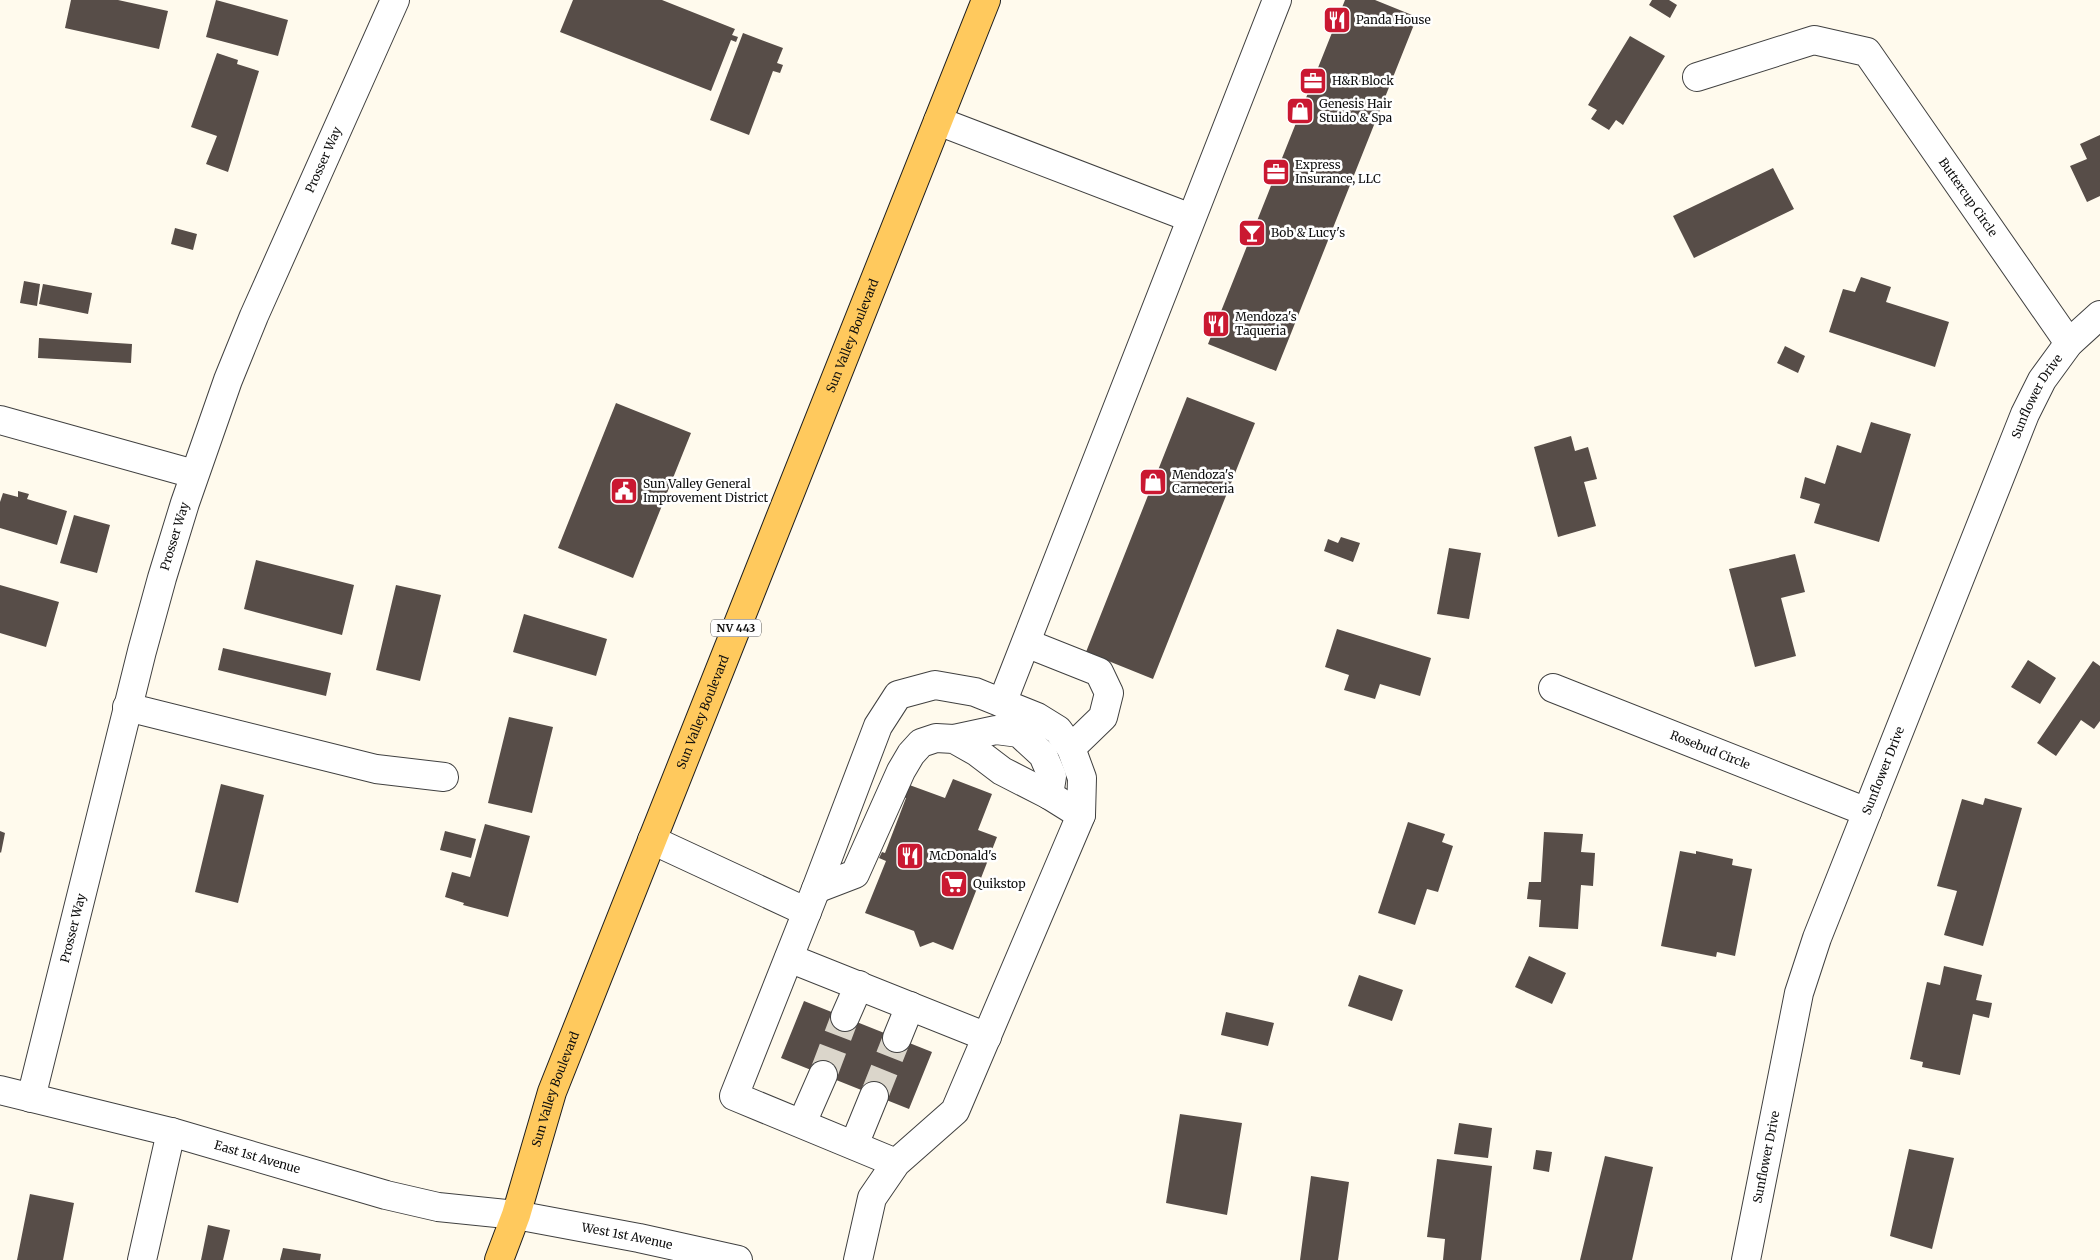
<svg xmlns="http://www.w3.org/2000/svg" width="2100" height="1260" font-family="Merriweather,serif">
  <style>
    .building { fill: #574d48 }
    .lines { fill: none; stroke-linecap: round; stroke-linejoin: round }
    .minor-tunnel { stroke: #dbd6cb; stroke-width: 28; stroke-dasharray: 28 14; stroke-linecap: butt }
    .minor-casing { stroke: #404040; stroke-width: 30 }
    .major-casing { stroke: #1e1e1e; stroke-width: 30 }
    .minor { stroke: #fff; stroke-width: 28 }
    .major { stroke: #ffc95d; stroke-width: 28 }
    .labels { text-anchor: middle; stroke-width: 5; stroke-linejoin: round; paint-order: stroke }
    .shield { fill: #fff; stroke: #565656; stroke-width: 1 }
    .shield-label { font-size: 11px; font-weight: bold; fill: #0d0d0d }
    .poi-label { font-size: 12px; fill: #0d0d0d; stroke: #fff; text-anchor: start }
    .street-label { font-size: 12px; fill: #0d0d0d; stroke: #fff }
  </style>
  <rect width="100%" height="100%" fill="#fffaed"/>
  <path class="building" d="M71,0H118L168,11L159,49L65,28Z
    M216,0L288,20L278,56L206,37Z
    M573,0H662L735,29L732,35L738,37L736,42L731,40L711,91L560,32Z
    M1345,0H1375L1417,17L1276,371L1208,344Z
    M1652,0H1669L1677,5L1670,18L1649,5Z
    M743,33L783,48L777,63L783,65L780,73L773,71L749,135L710,120Z
    M1630,36L1665,56L1623,125L1616,120L1609,130L1591,119L1597,110L1588,105Z
    M217,53L238,60L237,64L259,71L228,172L206,164L217,136L191,127Z
    M2100,135V196L2087,202L2070,166L2087,159L2080,144Z
    M1773,168L1794,209L1694,258L1673,216Z
    M175,228L197,234L193,250L171,244Z
    M1861,277L1891,287L1886,302L1949,322L1935,367L1829,332L1843,289L1855,292Z
    M24,281L40,284L37,306L20,303Z
    M43,284L92,293L88,314L39,304Z
    M39,338L132,344L131,363L38,358Z
    M1785,346L1805,356L1798,373L1777,363Z
    M1187,397L1255,423L1153,679L1086,652Z
    M616,403L691,433L633,578L558,548Z
    M1871,422L1911,434L1879,542L1814,523L1820,504L1800,498L1805,477L1825,484L1837,445L1861,453Z
    M1571,436L1575,451L1588,447L1597,479L1584,482L1596,526L1558,537L1534,447Z
    M18,491L29,494L27,499L67,511L57,545L0,528V502L3,493L18,497Z
    M74,515L110,525L97,573L60,563Z
    M1341,537L1360,543L1353,562L1324,551L1328,539L1338,543Z
    M1449,548L1481,553L1469,619L1437,614Z
    M1795,554L1805,592L1781,598L1796,656L1755,667L1729,569Z
    M256,560L354,585L342,635L244,609Z
    M0,585L59,602L46,647L0,633Z
    M396,585L441,595L420,681L376,670Z
    M524,614L607,639L596,676L513,652Z
    M1337,629L1431,658L1420,696L1380,684L1375,699L1344,690L1349,675L1325,667Z
    M223,648L331,673L326,696L218,670Z
    M2028,660L2056,678L2040,704L2011,687Z
    M2093,661L2100,666V721L2094,729L2081,720L2056,756L2037,743Z
    M509,717L553,727L532,813L488,803Z
    M953,779L992,794L978,830L997,837L953,950L933,942L920,947L914,931L865,913L886,861L879,858L882,852L885,853L906,798L899,796L904,783L945,798Z
    M221,784L264,795L238,903L195,892Z
    M1985,798L2022,808L1983,946L1944,935L1957,891L1937,886L1962,799L1983,805Z
    M1408,822L1445,834L1442,842L1453,846L1438,892L1427,889L1415,925L1378,913Z
    M485,824L530,836L508,917L463,905L464,903L445,897L452,872L470,877Z
    M0,831L5,833L1,853L0,852Z
    M445,831L476,839L471,858L440,850Z
    M1544,832L1583,834L1581,852L1595,853L1593,886L1581,885L1578,929L1539,927L1541,900L1527,899L1529,882H1541Z
    M1680,851L1696,854V851L1733,859L1732,865L1752,869L1735,956L1717,952L1716,957L1661,946Z
    M1529,956L1566,973L1552,1004L1515,987Z
    M1944,966L1982,975L1976,1000L1992,1003L1989,1018L1973,1014L1960,1075L1922,1067L1923,1062L1910,1059L1927,982L1940,985Z
    M1359,975L1403,990L1392,1021L1348,1006Z
    M804,1001L932,1052L909,1109L781,1058Z
    M1226,1012L1274,1023L1268,1046L1221,1035Z
    M1180,1114L1242,1123L1227,1215L1166,1203Z
    M1459,1123L1492,1128L1488,1158L1454,1154Z
    M1909,1149L1954,1158L1932,1249L1890,1236Z
    M1536,1150L1552,1152L1549,1172L1533,1169Z
    M1605,1156L1653,1167L1632,1260H1580Z
    M1437,1159L1492,1166L1481,1260H1443L1445,1239L1427,1237Z
    M1311,1176L1349,1182L1338,1260H1300Z
    M30,1194L74,1203L63,1260H17Z
    M208,1225L230,1230L223,1260H201Z
    M283,1248L321,1254L320,1260H280Z"/>
  <g class="lines">
    <path class="minor-tunnel" d="M823,1075L845,1017
      M874,1096L897,1038"/>
    <g class="minor-casing">
      <g id="minor">
        <path id="s1" d="M1697,77L1814,40L1867,52L2069,343"/>
        <path d="M938,121L1191,218"/>
        <path d="M0,420L194,474"/>
        <path d="M1026,643L1099,672L1109,693L1103,717L1071,748"/>
        <path id="s2" d="M1553,688L1867,812"/>
        <path d="M1002,703L1277,0"/>
        <path d="M127,707L376,769L444,777"/>
        <path d="M954,739L996,730L1019,733L1043,755L1052,776L1049,795"/>
        <path d="M652,840L807,912"/>
        <path d="M816,889L855,874L901,771L911,754L921,743L936,738L954,739L977,752L1002,771L1049,795L1081,815"/>
        <path d="M789,958L987,1037"/>
        <path d="M845,1017L859,985"/>
        <path d="M897,1038L910,1006"/>
        <path id="s3" d="M0,1090L171,1132L386,1195L438,1207L516,1215L639,1238L738,1260"/>
        <path id="s4" d="M31,1098L142,651L162,578L185,503L228,380L254,316L395,0"/>
        <path d="M802,1123L823,1075"/>
        <path d="M854,1145L874,1096"/>
        <path d="M142,1260L171,1132"/>
        <path d="M858,1260L872,1198L896,1163L955,1111L1081,815L1082,778L1071,748L1058,730L1037,717L975,692L935,685L898,695L878,726L816,889L734,1096L896,1163"/>
        <path id="s5" d="M1746,1260L1799,993L1817,938L2025,414L2042,380L2069,343L2100,315"/>
      </g>
    </g>
    <g class="major-casing">
      <g id="major">
        <path id="s6" d="M499,1260L516,1215L552,1092L986,0"/>
      </g>
    </g>
    <use href="#minor" class="minor"/>
    <use href="#major" class="major"/>
  </g>
  <defs>
    <g id="restaurant-square" transform="scale(1.4375)"><rect x="-9" y="-9" width="18" height="18" rx="4" fill="#ca1831" stroke="#fff"/><path d="M-5-6h1v4h1v-4h1v4h1v-4h1v5L-1.5 .5V6h-2V.5L-5-1ZM5-6V6H3V1.5H1.5Q1.5-4 5-6Z" fill="#fff"/></g>
    <g id="office-square" transform="scale(1.4375)"><rect x="-9" y="-9" width="18" height="18" rx="4" fill="#ca1831" stroke="#fff"/><path d="M-6-3h4V-5.5h4V-3h4V5H-6ZM-1-4.5V-3h2v-1.5ZM-6 0V1H6V0Z" fill="#fff"/></g>
    <g id="shop-square" transform="scale(1.4375)"><rect x="-9" y="-9" width="18" height="18" rx="4" fill="#ca1831" stroke="#fff"/><path d="M-5-2.5h2.3a2.7 3.5 0 0 1 5.4 0H5L5.5 6h-11ZM-1.5-2.5h3a1.5 2.3 0 0 0-3 0Z" fill="#fff"/></g>
    <g id="bar-square" transform="scale(1.4375)"><rect x="-9" y="-9" width="18" height="18" rx="4" fill="#ca1831" stroke="#fff"/><path d="M-6-5H6L.8 .8V4.5H3.5V6h-7V4.5H-.8V.8Z" fill="#fff"/></g>
    <g id="civic-square" transform="scale(1.4375)"><rect x="-9" y="-9" width="18" height="18" rx="4" fill="#ca1831" stroke="#fff"/><path d="M-.6-6.5H3V-4.5H.6V-3L4-1V1h2V6H-6V1h2V-1L-.6-3ZM-1.2 2.5V6h2.4V2.5Z" fill="#fff"/></g>
    <g id="supermarket-square" transform="scale(1.4375)"><rect x="-9" y="-9" width="18" height="18" rx="4" fill="#ca1831" stroke="#fff"/><path d="M-6-5.5h2.5l.6 2H6L4.5 2H-2.5L-4.4-4H-6ZM-1.5 3.2a1.3 1.3 0 1 0 .1 0ZM3 3.2a1.3 1.3 0 1 0 .1 0Z" fill="#fff"/></g>
  </defs>
  <g fill-rule="evenodd">
    <use href="#restaurant-square" x="1337" y="20"/>
    <use href="#office-square" x="1313" y="81"/>
    <use href="#shop-square" x="1300" y="111"/>
    <use href="#office-square" x="1276" y="172"/>
    <use href="#bar-square" x="1252" y="233"/>
    <use href="#restaurant-square" x="1216" y="324"/>
    <use href="#shop-square" x="1153" y="482"/>
    <use href="#civic-square" x="624" y="491"/>
    <use href="#restaurant-square" x="910" y="856"/>
    <use href="#supermarket-square" x="954" y="884"/>
  </g>
  <g class="labels">
    <rect class="shield" x="711" y="619.5" width="50" height="17" rx="4"/>
    <g class="shield-label">
      <text x="736" y="632">NV 443</text>
    </g>
    <g class="poi-label">
      <text x="1356" y="24">Panda House</text>
      <text x="1332" y="85">H&amp;R Block</text>
      <text x="1319" y="108">Genesis Hair<tspan x="1319" dy="14">Stuido &amp; Spa</tspan></text>
      <text x="1295" y="169">Express<tspan x="1295" dy="14">Insurance, LLC</tspan></text>
      <text x="1271" y="237">Bob &amp; Lucy's</text>
      <text x="1235" y="321">Mendoza's<tspan x="1235" dy="14">Taqueria</tspan></text>
      <text x="1172" y="479">Mendoza's<tspan x="1172" dy="14">Carneceria</tspan></text>
      <text x="643" y="488">Sun Valley General<tspan x="643" dy="14">Improvement District</tspan></text>
      <text x="929" y="860">McDonald's</text>
      <text x="973" y="888">Quikstop</text>
    </g>
    <g class="street-label">
      <text dy="4" stroke="none"><textPath href="#s4" startOffset="985">Prosser Way</textPath></text>
      <text dy="4" stroke="none"><textPath href="#s1" startOffset="354">Buttercup Circle</textPath></text>
      <text dy="4" stroke="none"><textPath href="#s6" startOffset="990">Sun Valley Boulevard</textPath></text>
      <text dy="4" stroke="none"><textPath href="#s5" startOffset="915">Sunflower Drive</textPath></text>
      <text dy="4" stroke="none"><textPath href="#s4" startOffset="580">Prosser Way</textPath></text>
      <text dy="4" stroke="none"><textPath href="#s6" startOffset="585">Sun Valley Boulevard</textPath></text>
      <text dy="4" stroke="none"><textPath href="#s2" startOffset="169">Rosebud Circle</textPath></text>
      <text dy="4" stroke="none"><textPath href="#s5" startOffset="510">Sunflower Drive</textPath></text>
      <text dy="4" stroke="none"><textPath href="#s4" startOffset="175">Prosser Way</textPath></text>
      <text dy="4" stroke="none"><textPath href="#s6" startOffset="180">Sun Valley Boulevard</textPath></text>
      <text dy="4" stroke="none"><textPath href="#s3" startOffset="266">East 1st Avenue</textPath></text>
      <text dy="4" stroke="none"><textPath href="#s5" startOffset="105">Sunflower Drive</textPath></text>
      <text dy="4" stroke="none"><textPath href="#s3" startOffset="645">West 1st Avenue</textPath></text>
    </g>
  </g>
</svg>
